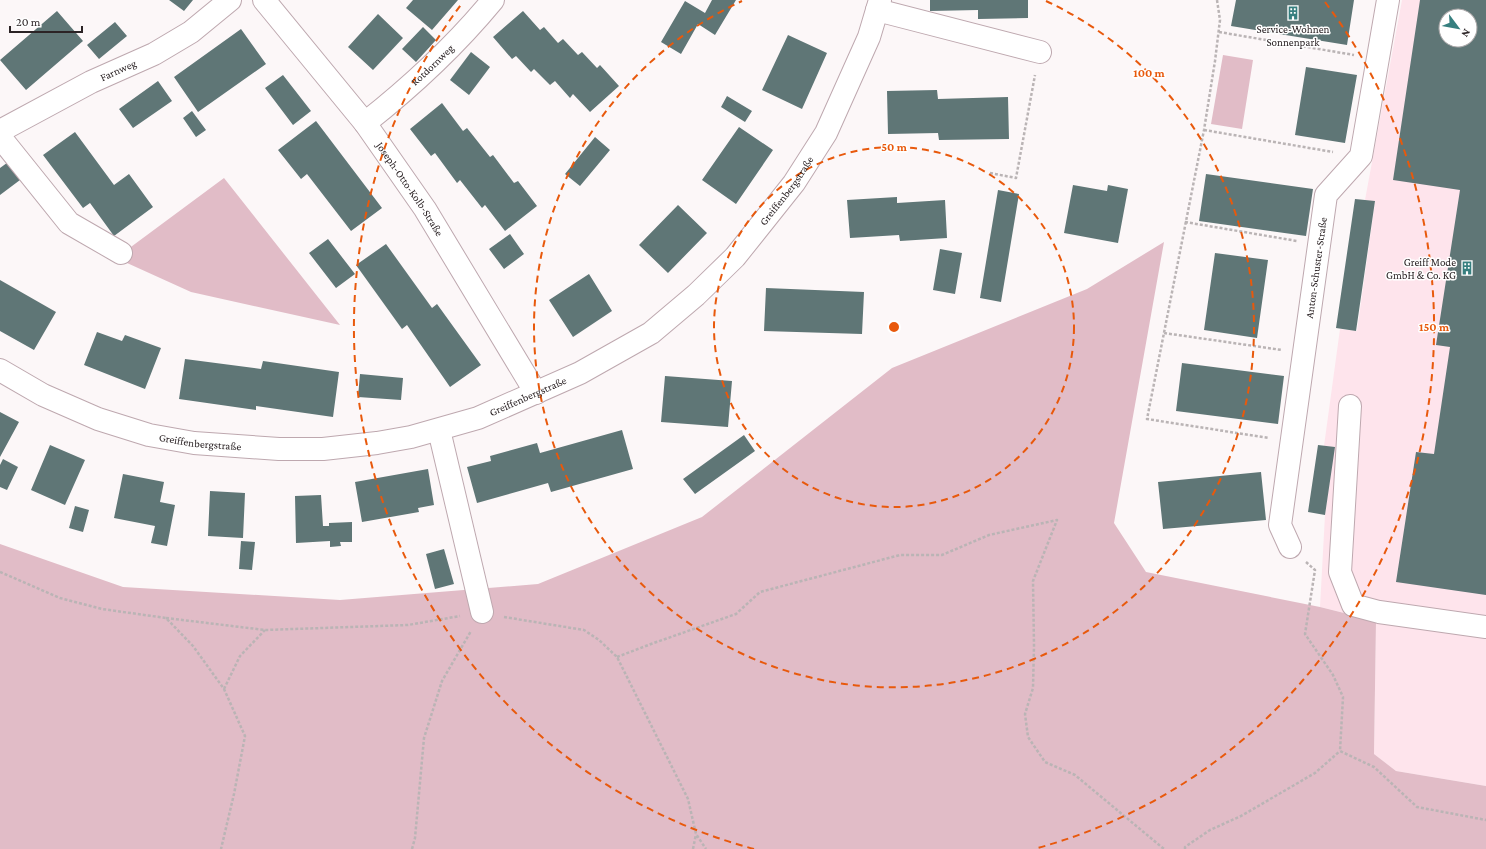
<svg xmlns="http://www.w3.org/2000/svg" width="1486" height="849" font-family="'Crimson Pro',serif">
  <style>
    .built { fill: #fee4ec; fill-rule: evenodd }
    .green { fill: #e1bcc7 }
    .building { fill: #5f7676; fill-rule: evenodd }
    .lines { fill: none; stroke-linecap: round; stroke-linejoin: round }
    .minor-casing { stroke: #bea8af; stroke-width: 24 }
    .path { stroke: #bab4b5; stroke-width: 2.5; stroke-dasharray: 3 2; stroke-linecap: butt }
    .minor { stroke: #fff; stroke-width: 22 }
    .ring { fill: none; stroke: #e8590c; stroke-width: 2; stroke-dasharray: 7 5 }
    .labels { text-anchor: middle; stroke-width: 3; stroke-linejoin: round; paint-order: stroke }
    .poi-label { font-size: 11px; fill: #2b2325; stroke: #fff }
    .street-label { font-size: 11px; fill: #2b2325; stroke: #fff }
    .centre { fill: #e8590c; stroke: #fff; stroke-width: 2 }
    .ring-label { font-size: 12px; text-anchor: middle; font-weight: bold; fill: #e8590c; stroke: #fff; stroke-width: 3; stroke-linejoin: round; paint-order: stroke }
  </style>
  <rect width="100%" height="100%" fill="#fcf7f8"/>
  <path class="built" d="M1402,0H1486V786L1396,771L1374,754L1376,621L1320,607L1325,515L1334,447L1324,446L1340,329L1357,331L1375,202L1365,200ZM1446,16H1470V40H1446Z"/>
  <path class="green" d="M1223,55L1253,60L1242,129L1211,124Z
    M224,178L340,325L191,292L116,258Z
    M1164,242L1114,523L1146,572L1320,607L1376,621L1374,754L1396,771L1486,786V849H0V544L123,587L340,600L538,584L702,517L892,368L1087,289Z"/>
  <path class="building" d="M169,0H193L184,11Z
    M413,0H458L432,30L406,8Z
    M712,0H736L715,35L698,24L681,54L661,42L685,1L705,13Z
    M930,0H1028V18L978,19V10L930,11Z
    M1236,0H1354L1347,45L1231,26Z
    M1420,0H1486V595L1396,582L1416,452L1434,454L1450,347L1436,345L1460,190L1393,180ZM1446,16H1470V40H1446Z
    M57,11L83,41L26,90L0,60Z
    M523,11L540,30L544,27L558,43L563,39L578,55L582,52L597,68L600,65L619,86L590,112L573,94L570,98L555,81L550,85L534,69L531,72L516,56L512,59L493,37Z
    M378,14L403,38L373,70L348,47Z
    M115,22L127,36L99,59L87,45Z
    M423,27L436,40L416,62L402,49Z
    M241,29L266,64L198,112L174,77Z
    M788,35L827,53L802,109L762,90Z
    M471,52L490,67L469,95L450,80Z
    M1306,67L1357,75L1345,143L1295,135Z
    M283,75L311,111L293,125L265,88Z
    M158,81L172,101L133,128L119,109Z
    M937,90L938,99L1008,97L1009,139L939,140L938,133L888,134L887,91Z
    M727,96L752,111L745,122L721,107Z
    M442,103L463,131L467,128L490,157L493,155L514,183L518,181L537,206L505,231L485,205L482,208L460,180L457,183L435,153L431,156L410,129Z
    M192,111L206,130L196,137L183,118Z
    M316,121L382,208L351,231L307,174L301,179L278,150Z
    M739,127L773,150L736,204L702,180Z
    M75,132L114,185L129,174L153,207L114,236L90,203L83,208L43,155Z
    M595,137L610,150L580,186L565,174Z
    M11,160L24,177L0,195V168Z
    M1206,174L1313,189L1306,236L1199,221Z
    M1073,185L1107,191L1108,185L1128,189L1118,243L1064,233Z
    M998,190L1019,194L1001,302L980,298Z
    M897,197V203L945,200L947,238L900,241L899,235L850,238L847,200Z
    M1355,199L1375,201L1356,331L1336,328Z
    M678,205L707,233L668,273L639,245Z
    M510,234L524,254L504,269L489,249Z
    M328,239L355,274L336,288L309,253Z
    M386,244L432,308L437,304L481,365L450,387L407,325L402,329L356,265Z
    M940,249L962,253L955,294L933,290Z
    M1215,253L1268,260L1257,338L1204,330Z
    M589,274L612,311L573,337L549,300Z
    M0,280L56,312L34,350L0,331Z
    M766,288L864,292L862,334L764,331Z
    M97,332L122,341L125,335L161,348L145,389L84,365Z
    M185,359L261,369L263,361L339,372L333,417L256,406V410L179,399Z
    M1182,363L1284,376L1278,424L1176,411Z
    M360,374L403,378L401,400L358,397Z
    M665,376L732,381L728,427L661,422Z
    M0,412L19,422L0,457Z
    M622,430L633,469L551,492L548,483L477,503L467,467L491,461L490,456L537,443L540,453Z
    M744,435L755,451L695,494L683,479Z
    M50,445L85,460L65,505L31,490Z
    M1318,445L1335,447L1325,515L1308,512Z
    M3,459L18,467L7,490L0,487V465Z
    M428,469L434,505L418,508L419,512L362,522L355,482Z
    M1261,472L1266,520L1163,529L1158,482Z
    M123,474L164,482L160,502L175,505L167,546L151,543L155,526L114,518Z
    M210,491L245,493L243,538L208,536Z
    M321,495L323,526H329V523L352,522V542H340L341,546L330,547V541L296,543L295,496Z
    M75,506L89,510L83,532L69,528Z
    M241,541L255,542L252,570L239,569Z
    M444,549L454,584L435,589L426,554Z"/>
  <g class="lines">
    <g class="minor-casing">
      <g id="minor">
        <path id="s1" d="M264,0L365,123L425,209L536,393"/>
        <path d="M877,10L1040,52"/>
        <path id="s2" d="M365,123C412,86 455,46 493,0"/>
        <path id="s3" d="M0,131L91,82L154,54L191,32L230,0"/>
        <path d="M0,137L69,223L121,253"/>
        <path id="s4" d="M0,370L43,395L98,419L149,435L194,443L279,449H323L377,443L411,437L478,418L580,373L651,333L696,295L735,257L794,183L826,133L869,37L880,0"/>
        <path d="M1350,406L1340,572L1353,605L1379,612L1486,627"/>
        <path d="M439,430L482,612"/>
        <path id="s5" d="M1290,547L1280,525L1326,195L1361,156L1388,0"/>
      </g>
    </g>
    <path class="path" d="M1217,0L1220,20L1215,61L1204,130L1147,419L1269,438
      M1219,32L1354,55
      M1204,130L1333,152
      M990,173L1016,178L1035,75
      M1185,222L1297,241
      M1164,333L1282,350
      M1306,562L1315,570L1305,634L1333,675L1343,697L1340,751L1374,767L1417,807L1486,820
      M0,572L60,598L102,609L166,618L193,646L224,689L245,736L234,794L221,849
      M504,617L584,630L599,640L617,657L688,799L696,834L706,849
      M166,618L265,630L408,625L460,616
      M617,657L651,644L736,614L760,592L900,555H942L989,535L1057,520L1033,581L1034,646L1033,688L1025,714L1028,737L1045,762L1075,775L1164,849
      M224,689L240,656L265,630
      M412,849L415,838L424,738L442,681L471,631
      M693,849L696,834
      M1185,849V847L1210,830L1241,816L1315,773L1340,751"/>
    <use href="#minor" class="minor"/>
  </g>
  <g class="ring">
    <circle cx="894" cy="327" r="180"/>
    <path d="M1046 1A360 360 0 1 1 742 1"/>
    <path d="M754 849A540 540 0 0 1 463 2M1325 2A540 540 0 0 1 1034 849"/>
  </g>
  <defs>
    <g id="building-bare" transform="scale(1.08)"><path d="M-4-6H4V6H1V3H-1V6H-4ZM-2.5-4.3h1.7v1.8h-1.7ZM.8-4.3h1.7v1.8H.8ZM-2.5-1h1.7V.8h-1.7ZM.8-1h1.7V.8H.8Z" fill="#367f7f" stroke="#fff" stroke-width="2.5" paint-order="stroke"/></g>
  </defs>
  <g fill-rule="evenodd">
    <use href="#building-bare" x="1293" y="13"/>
    <use href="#building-bare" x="1467" y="268"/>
  </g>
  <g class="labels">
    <g class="poi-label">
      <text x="1293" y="33">Service-Wohnen<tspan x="1293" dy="13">Sonnenpark</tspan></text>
      <text x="1456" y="266" text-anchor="end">Greiff Mode<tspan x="1456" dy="13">GmbH &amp; Co. KG</tspan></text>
    </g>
    <g class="street-label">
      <text dy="4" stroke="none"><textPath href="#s2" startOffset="89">Rotdornweg</textPath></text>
      <text dy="4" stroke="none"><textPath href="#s3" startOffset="133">Farnweg</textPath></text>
      <text dy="4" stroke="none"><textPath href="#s1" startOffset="239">Joseph-Otto-Kolb-Straße</textPath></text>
      <text dy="4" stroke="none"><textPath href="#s4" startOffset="887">Greiffenbergstraße</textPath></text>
      <text dy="4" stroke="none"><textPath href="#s5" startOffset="284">Anton-Schuster-Straße</textPath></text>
      <text dy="4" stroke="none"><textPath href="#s4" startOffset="551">Greiffenbergstraße</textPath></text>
      <text dy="4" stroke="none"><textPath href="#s4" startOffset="215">Greiffenbergstraße</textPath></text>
    </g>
  </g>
  <circle cx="894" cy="327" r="6" class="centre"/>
  <g class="ring-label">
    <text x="1149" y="77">100 m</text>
    <text x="894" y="151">50 m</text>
    <text x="1434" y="331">150 m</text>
  </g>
  <g transform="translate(1458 28) rotate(122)"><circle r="19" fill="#ffffff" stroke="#aaa7a8"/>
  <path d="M0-3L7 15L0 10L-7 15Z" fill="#367f7f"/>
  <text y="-6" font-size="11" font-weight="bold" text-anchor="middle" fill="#2b2325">N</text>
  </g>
  <path d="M10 26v6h72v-6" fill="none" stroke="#2b2325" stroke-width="2"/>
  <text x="16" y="26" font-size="12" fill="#2b2325" stroke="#ffffff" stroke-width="3" paint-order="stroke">20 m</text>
</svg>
